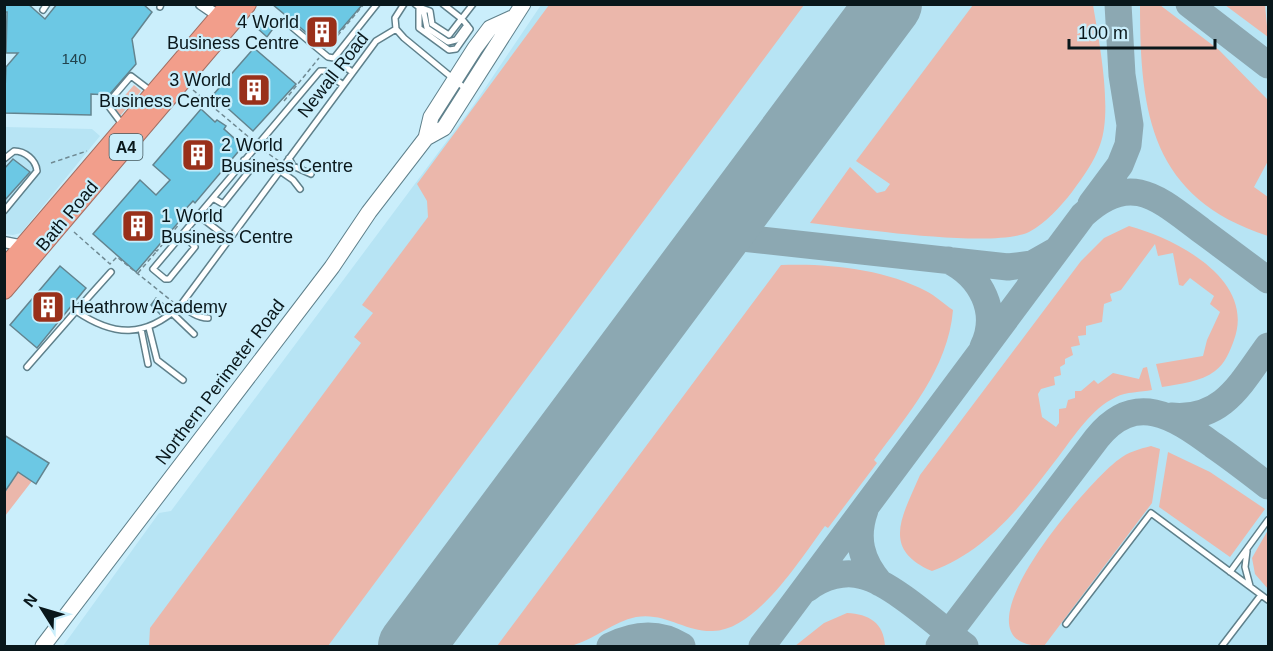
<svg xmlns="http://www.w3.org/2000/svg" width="1273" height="651" font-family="Arial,sans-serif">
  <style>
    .built { fill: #b7e4f4 }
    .green { fill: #ebb7ab }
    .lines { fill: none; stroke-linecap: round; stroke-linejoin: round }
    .taxiway { stroke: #8ca8b2; stroke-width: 27 }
    .runway { stroke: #8ca8b2; stroke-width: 66 }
    .building { fill: #6cc8e4; stroke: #63848f; stroke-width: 1.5 }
    .lane-casing { stroke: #5f808b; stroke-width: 8 }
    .street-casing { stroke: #5f808b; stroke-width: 13 }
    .secondary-casing { stroke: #5f808b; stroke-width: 17 }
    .highway-casing { stroke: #a06f64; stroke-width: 20 }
    .path { stroke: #708a93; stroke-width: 1.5; stroke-dasharray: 4.5 3; stroke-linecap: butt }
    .lane { stroke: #fff; stroke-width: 5 }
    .street { stroke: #fff; stroke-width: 10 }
    .secondary { stroke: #fff; stroke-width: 15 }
    .highway { stroke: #f29e8b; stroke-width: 18 }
    .labels { text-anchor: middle; stroke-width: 4.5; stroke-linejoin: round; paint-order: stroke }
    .number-label { font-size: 15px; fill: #22434d }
    .shield { fill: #caeefb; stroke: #43585e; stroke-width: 1.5 }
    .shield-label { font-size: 16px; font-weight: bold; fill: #09171b }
    .poi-label { font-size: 18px; fill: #09171b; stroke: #caeefb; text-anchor: start }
    .street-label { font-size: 18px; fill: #09171b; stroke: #caeefb }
  </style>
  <rect width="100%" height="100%" fill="#caeefb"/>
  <path class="built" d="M541,5H1268V646H63L159,513L171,511L473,106Z
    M5,127L92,129L100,136L21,233L13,235L5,234Z"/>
  <path class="green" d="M549,5H804L328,646H149L150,628L361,343L354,337L373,313L362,305L428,217L427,201L417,184Z
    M973,5H1093C1099,41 1113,111 1100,145C1094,162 1083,177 1072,192C1061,206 1045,224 1029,232C993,249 854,228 810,223L850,167L877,193L885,191L890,184L856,161Z
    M1140,5H1160L1219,50L1267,99L1268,161L1254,187L1268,197V236C1151,198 1140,114 1140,5Z
    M1225,5H1265L1268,37Z
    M134,85L141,91L120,116L113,109Z
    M1129,226C1177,239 1256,280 1234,340C1230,351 1225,364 1215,371C1201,382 1179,384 1162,387L1156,364L1203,356L1207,340L1220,312L1210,304L1214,296L1190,278L1183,286L1179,285L1173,253L1158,256L1155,244L1121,290L1110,294L1112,301L1104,304L1102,322L1086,326V335L1078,336L1080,345L1071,347L1073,355L1065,359V364L1060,367L1061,375L1054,377L1055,385L1041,389L1038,394L1042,417L1056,427L1059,423V409L1066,408L1068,400L1075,398V391H1081L1094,380L1098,384L1113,373L1139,379L1143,368L1147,367L1152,390C1141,392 1126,392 1116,397C1091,409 1075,435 1059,456C1023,503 989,550 932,571C880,549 903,515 920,475L1081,261L1104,238Z
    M781,265C827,263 885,269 926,291C936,296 944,304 953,310C948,369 908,414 874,460L877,463L828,528L825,526C801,558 755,633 711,631C684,631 664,612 636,617C613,622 596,638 574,645C559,651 515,647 497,646Z
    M1151,446L1160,449L1152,503L1044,646C943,647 1089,481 1118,460C1128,452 1139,449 1151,446Z
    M1168,452L1210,472L1265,509L1230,557L1159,507Z
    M21,467L32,481L5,516V493Z
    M1268,530V589L1255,574L1252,558Z
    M847,613C869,614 884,623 885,646H795L824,623Z"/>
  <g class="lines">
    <path class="taxiway" d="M1189,4L1268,65
      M1091,204L1120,165L1128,145L1130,125L1122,75L1118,4
      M700,258L727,241L742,238L1008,267L1032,264L1055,251
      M948,260C981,276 1000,312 983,347
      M1171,416C1223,421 1241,383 1268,346
      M865,510C855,538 861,561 880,583
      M807,589C822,577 845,570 863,576C892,583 940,627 965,646
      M610,646C634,634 658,631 682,646
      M762,646L1083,215C1131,170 1159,199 1202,231C1224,247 1246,264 1268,280
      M939,646L1097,438C1135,391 1174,416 1213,445C1232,458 1250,472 1268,486"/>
    <path class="runway" d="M411,646L889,4"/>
  </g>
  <path class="building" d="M4,4H28L45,19L57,4H143L152,12L132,39L136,64L109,95L91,94V115L4,113L6,67L18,53H6L7,12H4Z
    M272,4H363L325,48Z
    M265,19L275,26L267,37L257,28Z
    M254,48L296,84L253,131L213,95Z
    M201,109L215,122L217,120L226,126L224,129L243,146L195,203L193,201L180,215L183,217L136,272L93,234L140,180L156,195L170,180L153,165Z
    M13,159L30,172L4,201V169Z
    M60,266L86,288L37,348L10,325Z
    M156,298L166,306L160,314L151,305Z
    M4,435L49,463L36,484L18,472L4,493Z"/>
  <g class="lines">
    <g class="lane-casing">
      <path id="lane" d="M415,4L419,7V28L449,50L456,49L470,29L462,19L443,4
        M160,7L161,4
        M419,7L430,11L432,24L449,35L473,4
        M419,7L424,13L427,28L448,42L456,40L467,25
        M43,10L47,4
        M286,22L328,57L334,58
        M396,29L404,38L467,90
        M352,72L334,58L377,4
        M122,124L107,104L131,76L152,92
        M289,158L293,166L311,174
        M4,159L14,151C25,151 36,160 37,171L4,211
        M280,171L293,180L300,189
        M213,198L223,204L250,170L244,160
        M198,215L230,240
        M183,234L195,247L169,279H165L153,269L320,71H325L343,85
        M111,272L76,311C114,337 145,338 180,306L376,41L396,29L395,18L404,4
        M182,303C188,312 198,318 208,318
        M172,313L194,334
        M149,328L157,360L183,380
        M141,329L148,364
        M27,367L76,311
        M1247,551L1245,567L1250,586
        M1230,572L1268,520
        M1066,624L1151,513L1268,600
        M1222,646L1261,595"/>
    </g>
    <g class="street-casing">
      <path id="street" d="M201,4L220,17
        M4,242L24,246"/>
    </g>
    <g class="secondary-casing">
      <path id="secondary" d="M426,138L431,117L475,48L490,28L512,18
        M43,646L332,267L369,212L426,138L444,128L523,4"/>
    </g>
    <g class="highway-casing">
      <path id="highway" d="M4,269L230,4
        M4,290L247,4"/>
    </g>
    <path class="path" d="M328,47L364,4
      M193,90L251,139
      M284,101L319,58
      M263,150L279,161
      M51,163L87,151
      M74,232L110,264L117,257L173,302
      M155,250L157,251L190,211
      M138,273L156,252"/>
    <use href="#lane" class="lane"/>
    <use href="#street" class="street"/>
    <use href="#secondary" class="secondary"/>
    <use href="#highway" class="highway"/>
  </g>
  <defs>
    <g id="building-square" transform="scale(1.725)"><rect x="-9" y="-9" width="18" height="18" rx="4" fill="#99301a" stroke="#caeefb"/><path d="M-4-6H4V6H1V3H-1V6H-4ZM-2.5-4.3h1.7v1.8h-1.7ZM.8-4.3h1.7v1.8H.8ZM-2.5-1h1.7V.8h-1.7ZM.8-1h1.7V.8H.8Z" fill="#fff"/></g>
  </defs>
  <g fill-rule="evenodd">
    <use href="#building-square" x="322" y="32"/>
    <use href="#building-square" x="254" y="90"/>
    <use href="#building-square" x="198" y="155"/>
    <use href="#building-square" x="138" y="226"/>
    <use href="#building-square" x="48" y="307"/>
  </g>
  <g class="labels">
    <g class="number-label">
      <text x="74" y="64">140</text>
    </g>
    <rect class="shield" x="109.5" y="134" width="33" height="26" rx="4.5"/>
    <g class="shield-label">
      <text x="126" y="153">A4</text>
    </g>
    <g class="poi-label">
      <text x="299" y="28" text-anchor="end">4 World<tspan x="299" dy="21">Business Centre</tspan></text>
      <text x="231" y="86" text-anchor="end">3 World<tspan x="231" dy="21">Business Centre</tspan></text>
      <text x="221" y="151">2 World<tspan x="221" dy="21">Business Centre</tspan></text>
      <text x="161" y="222">1 World<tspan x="161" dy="21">Business Centre</tspan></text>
      <text x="71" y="313">Heathrow Academy</text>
    </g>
    <g class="street-label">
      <text transform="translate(333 75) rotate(-52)" y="6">Newall Road</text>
      <text transform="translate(67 216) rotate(-50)" y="6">Bath Road</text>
      <text transform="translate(220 382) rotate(-53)" y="6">Northern Perimeter Road</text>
    </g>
  </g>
  <rect width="1273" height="651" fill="none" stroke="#09171b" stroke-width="12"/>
  <g transform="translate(42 609) rotate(307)" stroke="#caeefb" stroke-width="4.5" paint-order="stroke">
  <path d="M0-4.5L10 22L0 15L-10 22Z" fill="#09171b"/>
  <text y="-9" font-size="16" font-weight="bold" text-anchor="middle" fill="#09171b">N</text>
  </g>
  <path d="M1069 39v9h146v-9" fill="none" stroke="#09171b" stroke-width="3"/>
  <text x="1078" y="39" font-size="18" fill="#09171b" stroke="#caeefb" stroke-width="4.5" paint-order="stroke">100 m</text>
</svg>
